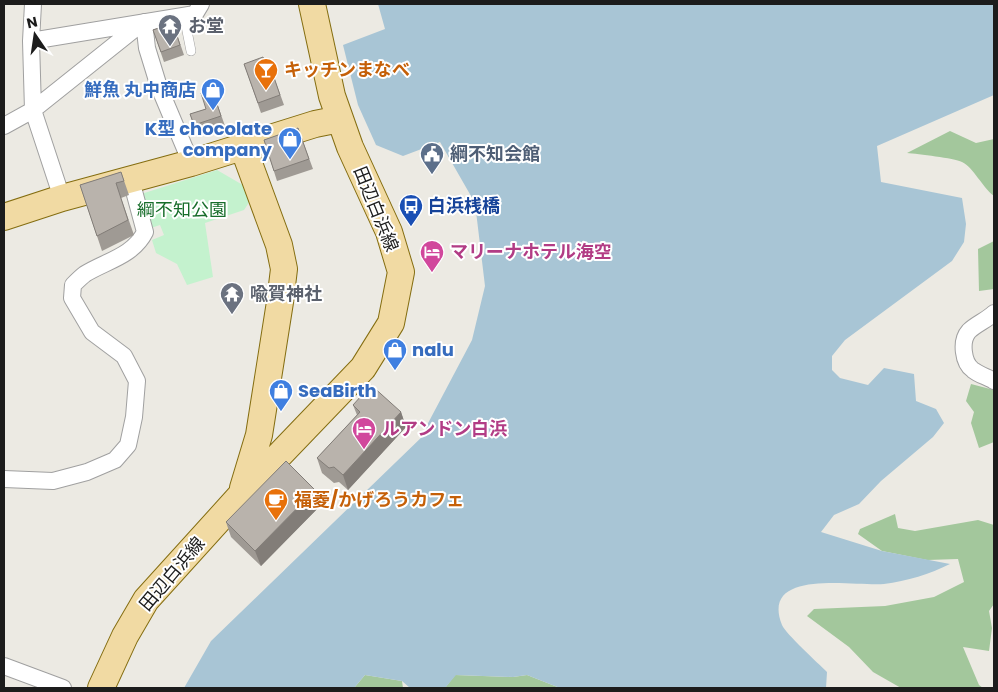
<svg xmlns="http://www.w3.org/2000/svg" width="998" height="692" font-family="Poppins,'Noto Sans JP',sans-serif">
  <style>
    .forest { fill: #a3c79c }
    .park { fill: #c4f2ce }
    .water { fill: #a8c5d5 }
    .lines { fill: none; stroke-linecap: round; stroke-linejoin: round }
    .service-casing { stroke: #a0a0a0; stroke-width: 10 }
    .minor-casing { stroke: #a0a0a0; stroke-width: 18 }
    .primary-casing { stroke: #846d10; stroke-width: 28 }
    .service { stroke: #fff; stroke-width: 9 }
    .minor { stroke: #fff; stroke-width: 16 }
    .primary { stroke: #f1daa3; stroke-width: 26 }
    .wall { fill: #9f9a94 }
    .shaded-wall { fill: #827d78 }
    .building { fill: #b9b3ac; stroke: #827d78 }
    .labels { text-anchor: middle; stroke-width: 4; stroke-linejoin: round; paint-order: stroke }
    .worship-label { font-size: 18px; font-weight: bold; fill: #5b616d; stroke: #fff; text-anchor: start }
    .food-label { font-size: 18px; font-weight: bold; fill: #c56008; stroke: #fff; text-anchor: start }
    .shop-label { font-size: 18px; font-weight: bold; fill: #366cbe; stroke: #fff; text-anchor: end }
    .service-label { font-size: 18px; font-weight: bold; fill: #4e5e75; stroke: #fff; text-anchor: start }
    .transit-label { font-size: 18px; font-weight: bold; fill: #164399; stroke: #fff; text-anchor: start }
    .street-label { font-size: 18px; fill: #1c1c1c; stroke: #fff }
    .park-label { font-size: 18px; fill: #176d2a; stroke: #fff }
    .hotel-label { font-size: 18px; font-weight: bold; fill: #b23c85; stroke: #fff; text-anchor: start }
  </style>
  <rect width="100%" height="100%" fill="#eceae3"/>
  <path class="forest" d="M950,131L976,143L994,139V196C982,187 974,168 962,162C954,158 918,154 907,153Z
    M994,241V289L979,291L978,249Z
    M971,384L994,390V442L979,448L971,423L974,412L966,401Z
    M895,514L898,528L915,531L978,520L994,525V604L989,611L992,628L989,651L963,647L979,685L983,688H901L873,672L849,647L807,616L814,609L885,606L934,597L964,582L958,559L927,560L882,551L858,534L860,529Z
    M365,675L402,681L403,688H354Z
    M455,675L513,677L527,675L560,688H445Z"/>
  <path class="park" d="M217,170L248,188L252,198L244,210L205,223L213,277L187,285L177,264L156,253L152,240L164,235L160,225L148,229L138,195Z"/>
  <path class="water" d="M378,4H994V95L877,146L881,182L962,198L966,224L964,242L952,261L845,340L832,356V370L840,378L868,385L884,368L914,374L916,401L936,409L944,423L933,437L881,481L859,504L834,515L821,532L882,551L950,564C930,574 907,581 884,584C857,587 759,567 782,625C786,634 818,663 827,672L826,688H560L527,675L513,677L456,675L445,688H410L402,681L365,675L354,688H184L211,641L426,433V427L472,340L485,286L475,203L440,142L403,156L376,145L358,105L343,45L385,29Z"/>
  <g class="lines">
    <g class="service-casing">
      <path id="service" d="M184,16L191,51"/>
    </g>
    <g class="minor-casing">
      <path id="minor" d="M33,4L31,41L33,110L62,198
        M144,22L147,48L159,87L191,163
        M31,41L195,14L201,4
        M4,126L33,110L142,23
        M994,313C987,320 976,324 969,331C960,341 963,363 973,370C979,375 988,377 994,381
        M4,479L53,481L87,472L115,460L128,445L134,417L137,381L124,356L92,332L72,298L73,285C77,281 81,277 85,274C106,261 133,256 145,232L131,180
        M4,666L63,688"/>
    </g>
    <g class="primary-casing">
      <path id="primary" d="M243,147L279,245L284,269L280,302L259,435L243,488
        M4,217L62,198L191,163L315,124L340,119
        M101,688L125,636L146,600L242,494L363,368L391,323L401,272L389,232L350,147L332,96L312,4"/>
    </g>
    <use href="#service" class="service"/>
    <use href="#minor" class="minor"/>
    <use href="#primary" class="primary"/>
  </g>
  <path class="wall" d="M173,23L184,55L164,62L153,30Z
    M244,64L267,67L270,66L284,105L261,113Z
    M212,89L225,126L197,135L190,114L206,109Z
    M298,128L313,169L277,181L264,140Z
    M121,172L129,195L121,198L134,235L102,251L80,185Z
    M353,405L401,412L406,427L348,490L339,482L334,483L322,473L317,458L357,415Z
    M321,505L261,566L231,537L226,522Z"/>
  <path class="shaded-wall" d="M401,412L406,427L348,490L343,475Z
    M315,490L321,505L261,566L255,551Z"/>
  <path class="building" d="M173,23L180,45L161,52L153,30Z
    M263,57L267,67L270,66L280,95L258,103L244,64Z
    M212,89L221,116L194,125L190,114L206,109L201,93Z
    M298,128L309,159L274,171L264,140Z
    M121,172L124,181L116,183L128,220L97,236L80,185Z
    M371,385L401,412L343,475L334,467L329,468L317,458L360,412L353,405Z
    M286,461L315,490L255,551L226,522Z"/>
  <defs>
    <g id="temple-pin" transform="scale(1.25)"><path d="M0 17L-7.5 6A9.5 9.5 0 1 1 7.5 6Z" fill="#6b7280" stroke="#fff"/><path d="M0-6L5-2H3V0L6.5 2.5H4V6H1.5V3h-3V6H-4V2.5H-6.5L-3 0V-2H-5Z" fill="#fff"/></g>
    <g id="bar-pin" transform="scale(1.25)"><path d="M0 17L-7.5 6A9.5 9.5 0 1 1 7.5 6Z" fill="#e8710a" stroke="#fff"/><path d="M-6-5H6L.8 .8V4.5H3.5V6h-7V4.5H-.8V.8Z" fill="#fff"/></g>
    <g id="shop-pin" transform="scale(1.25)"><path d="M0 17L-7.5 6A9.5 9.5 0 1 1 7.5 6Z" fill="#3f7fe0" stroke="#fff"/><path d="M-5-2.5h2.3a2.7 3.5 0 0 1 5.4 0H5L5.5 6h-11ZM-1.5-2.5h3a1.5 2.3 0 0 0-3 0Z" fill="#fff"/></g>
    <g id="civic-pin" transform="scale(1.25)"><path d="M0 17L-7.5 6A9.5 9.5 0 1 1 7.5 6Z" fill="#5c6f8a" stroke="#fff"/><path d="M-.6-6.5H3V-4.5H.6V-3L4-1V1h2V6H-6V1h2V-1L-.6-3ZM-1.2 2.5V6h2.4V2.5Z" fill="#fff"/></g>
    <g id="bus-pin" transform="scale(1.25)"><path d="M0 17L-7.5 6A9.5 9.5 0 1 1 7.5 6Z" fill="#1a4fb4" stroke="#fff"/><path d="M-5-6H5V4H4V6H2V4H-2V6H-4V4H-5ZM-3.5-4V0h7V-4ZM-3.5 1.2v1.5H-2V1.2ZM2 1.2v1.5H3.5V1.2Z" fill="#fff"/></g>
    <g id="hotel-pin" transform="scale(1.25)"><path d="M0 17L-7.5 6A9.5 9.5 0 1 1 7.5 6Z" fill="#d1479c" stroke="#fff"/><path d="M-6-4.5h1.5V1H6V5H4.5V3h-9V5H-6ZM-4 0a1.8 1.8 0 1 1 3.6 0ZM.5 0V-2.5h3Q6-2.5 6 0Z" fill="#fff"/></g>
    <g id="cafe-pin" transform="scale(1.25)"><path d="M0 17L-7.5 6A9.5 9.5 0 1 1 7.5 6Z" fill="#e8710a" stroke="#fff"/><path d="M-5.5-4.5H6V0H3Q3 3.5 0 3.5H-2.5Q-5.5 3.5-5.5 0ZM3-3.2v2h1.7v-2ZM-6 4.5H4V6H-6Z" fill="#fff"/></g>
  </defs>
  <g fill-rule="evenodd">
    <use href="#temple-pin" x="170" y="26"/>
    <use href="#bar-pin" x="266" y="70"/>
    <use href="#shop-pin" x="213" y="90"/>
    <use href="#shop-pin" x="290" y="139"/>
    <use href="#civic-pin" x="432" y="154"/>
    <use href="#bus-pin" x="411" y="206"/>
    <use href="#hotel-pin" x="432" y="252"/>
    <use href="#temple-pin" x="232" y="294"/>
    <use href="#shop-pin" x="395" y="350"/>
    <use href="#shop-pin" x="281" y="391"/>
    <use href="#hotel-pin" x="364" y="429"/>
    <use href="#cafe-pin" x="276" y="500"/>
  </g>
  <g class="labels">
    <g class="worship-label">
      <text x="188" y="32">お堂</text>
      <text x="250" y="300">喩賀神社</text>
    </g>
    <g class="food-label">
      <text x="284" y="76">キッチンまなべ</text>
      <text x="294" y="506">福菱/かげろうカフェ</text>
    </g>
    <g class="shop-label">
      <text x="196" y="96">鮮魚 丸中商店</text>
      <text x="272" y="135">K型 chocolate<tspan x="272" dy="21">company</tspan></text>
      <text x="412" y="356" text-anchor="start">nalu</text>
      <text x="298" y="397" text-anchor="start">SeaBirth</text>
    </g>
    <g class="service-label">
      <text x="450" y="160">綱不知会館</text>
    </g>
    <g class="transit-label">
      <text x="428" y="212">白浜桟橋</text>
    </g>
    <g class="street-label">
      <text transform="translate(376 209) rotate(68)" y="6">田辺白浜線</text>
      <text transform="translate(172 574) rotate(-50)" y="6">田辺白浜線</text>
    </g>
    <g class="park-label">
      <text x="182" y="216">綱不知公園</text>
    </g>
    <g class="hotel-label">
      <text x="450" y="258">マリーナホテル海空</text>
      <text x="382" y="435">ルアンドン白浜</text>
    </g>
  </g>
  <rect width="998" height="692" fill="none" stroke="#1c1c1c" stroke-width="10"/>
  <g transform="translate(35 35) rotate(347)" stroke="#ffffff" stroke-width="4" paint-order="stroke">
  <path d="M0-4L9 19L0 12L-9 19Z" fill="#1c1c1c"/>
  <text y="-8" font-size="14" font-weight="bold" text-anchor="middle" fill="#1c1c1c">N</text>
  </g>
</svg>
